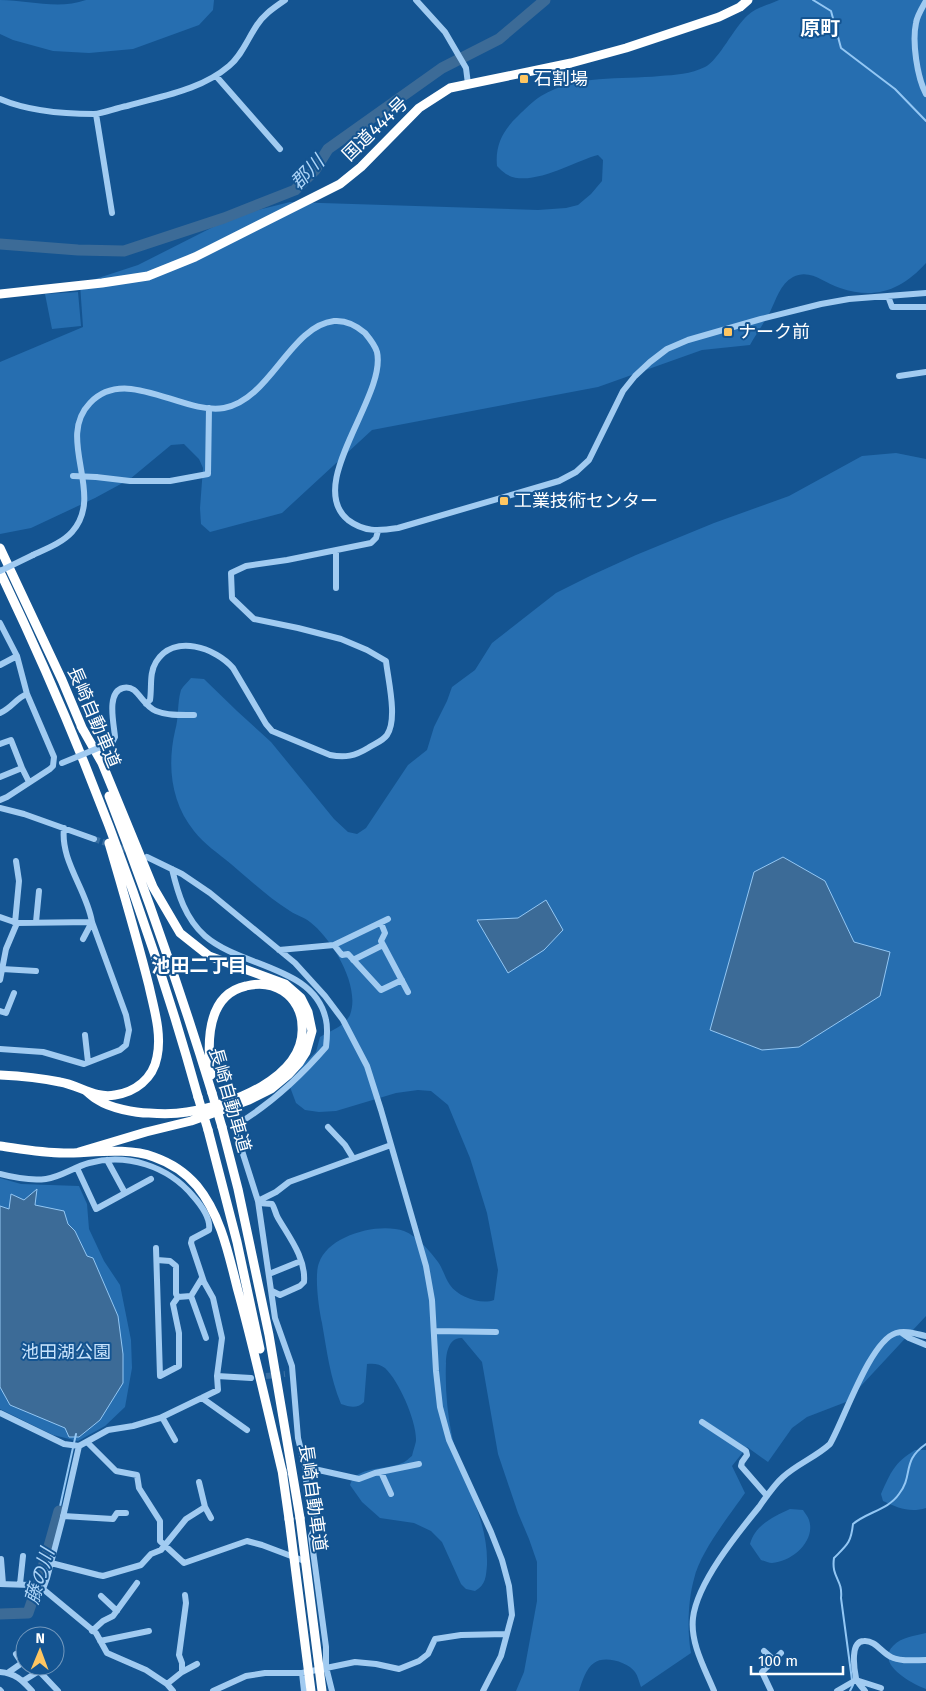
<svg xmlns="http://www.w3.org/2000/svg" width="926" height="1691" font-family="'Fira Sans','Noto Sans JP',sans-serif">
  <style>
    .green { fill: #266eb0 }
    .water { fill: #3c6b97; stroke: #93c7f4 }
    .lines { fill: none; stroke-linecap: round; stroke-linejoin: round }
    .stream { stroke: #93c7f4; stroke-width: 2 }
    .river { stroke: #3c6b97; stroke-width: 11 }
    .minor-tunnel { stroke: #376ea2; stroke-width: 6; stroke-dasharray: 6 3; stroke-linecap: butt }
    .minor { stroke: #a1cbf1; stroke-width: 6 }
    .highway { stroke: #fff; stroke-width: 9 }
    .minor-bridge { stroke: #a1cbf1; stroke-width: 6 }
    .highway-bridge { stroke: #fff; stroke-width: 9 }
    .poi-dot { fill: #ffc661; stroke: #145491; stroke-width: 2 }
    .labels { text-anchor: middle; stroke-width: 4; stroke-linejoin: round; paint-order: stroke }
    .poi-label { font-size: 18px; fill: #fff; stroke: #145491; text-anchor: start }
    .street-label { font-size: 18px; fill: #fff; stroke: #145491 }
    .park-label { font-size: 18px; fill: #c8e3fc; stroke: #145491 }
    .water-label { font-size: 19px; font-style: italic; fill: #add5f8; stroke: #145491 }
    .neighbourhood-label { font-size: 19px; font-weight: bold; fill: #fff; stroke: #145491 }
    .quarter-label { font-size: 20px; font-weight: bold; fill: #fff; stroke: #145491 }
  </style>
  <rect width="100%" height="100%" fill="#145491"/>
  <path class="green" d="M0,0C28,0 58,10 86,0H214L213,10L199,25L133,49L89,53L53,51L13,40L0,34Z
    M779,0H926V263C902,290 875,300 840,288C824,283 810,268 793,277C780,284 776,300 770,312C764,323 756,334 750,345L702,350L598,387L372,430L282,513L210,532L201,524L200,508L203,468L199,459L184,444L171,445L130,479L95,498L31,528L0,534V362L83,327L80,284L138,265L219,224L258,210L290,202L538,210L566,208L578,205L591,194L602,181L603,160L598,155C574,161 530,189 506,174C503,172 500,169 497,166C495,145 503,130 518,116C525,109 533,101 541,96C578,74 619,80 660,76C675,75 691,74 705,67C719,60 734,27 748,15C756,7 769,5 779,0Z
    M78,292L81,326L52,329L45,294Z
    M896,453L926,459V1316L846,1402L807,1417L792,1428L768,1462L747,1447L732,1466L745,1493C729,1516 700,1552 694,1579C688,1600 687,1632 691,1653L641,1687C639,1682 638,1676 635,1672C628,1662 604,1655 594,1663C586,1668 582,1682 579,1691H516L524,1672L537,1601V1562L529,1539L518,1513L498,1454L482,1362L462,1338C449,1337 446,1353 446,1363C445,1387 447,1412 452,1436C455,1448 458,1461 463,1473C475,1504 488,1531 487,1565C486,1576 486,1585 475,1591L466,1589L461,1584L442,1542L431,1531L414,1523L380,1518L362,1502L350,1485C355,1466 387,1470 402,1463C406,1462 409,1458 412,1456C413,1451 415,1446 416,1441C417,1422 399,1381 385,1368C380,1364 374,1363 367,1364L364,1402C357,1409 350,1407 341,1404C330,1377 327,1352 322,1323C319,1310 314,1275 319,1263C328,1235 379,1222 404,1231C417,1236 430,1251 438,1262C443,1269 445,1278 450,1285C458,1297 481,1305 494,1300L498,1270L487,1213L470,1158L448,1105L431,1091L418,1090L396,1093L336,1111L319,1112L305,1110L296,1103L290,1087L302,1065L316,1052L320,1037C330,1031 345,1026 350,1015C361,986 332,939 310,922C304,917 296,915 290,911C269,898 250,880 231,864C219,854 204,844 194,831C171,802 167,766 175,731C179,718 177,703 181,690C183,686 188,682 191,678L204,679L237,711L271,742L334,819L348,832L357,834L366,828L408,765L427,750L434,727L447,701L452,687L475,670L492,643L556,593L592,575L636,555L714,523L789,496L862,456Z
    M0,1178L21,1184L79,1186L87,1204L89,1229L104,1261L120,1285L131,1340L132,1368L125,1407L105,1426L78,1441L53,1435L0,1409Z
    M915,1450H926V1508C910,1513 898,1508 883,1501L881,1494C891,1472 894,1463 915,1450Z
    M790,1509L803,1510C805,1513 808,1517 809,1520C816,1541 792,1562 772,1563C769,1563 764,1561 761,1560L750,1544C755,1525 773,1517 790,1509Z
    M926,1633V1689C912,1684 875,1664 893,1646C901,1637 915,1636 926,1633Z"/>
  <path class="water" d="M783,857L825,881L854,942L890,952L880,996L799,1047L762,1050L710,1030L754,872Z
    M546,900L563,930L544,950L508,973L477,920L518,918Z
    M37,1189L35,1205L64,1211L68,1224L75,1231L87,1256L93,1258L118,1316L123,1354V1383L100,1420L79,1437H69L65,1428L10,1405L0,1387V1206L9,1209L11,1194L24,1200Z"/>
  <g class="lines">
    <path class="stream" d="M813,0L831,11L841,48L895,89L926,121
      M59,1511L76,1434
      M852,1680L841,1598C843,1579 831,1578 834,1558C847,1545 851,1543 853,1524C867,1512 888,1510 899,1494C914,1475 901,1461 926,1444
      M850,1691L853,1685"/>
    <path class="river" d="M0,244L78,250L124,251L224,218L295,190L315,170L328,149L442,68L499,39L545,0
      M0,1614L28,1613L40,1578L59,1511"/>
    <path class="minor-tunnel" d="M94,839L133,852
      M257,1377L285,1374"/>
    <path class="minor" d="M416,0L445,32L466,68L468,84
      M926,1C922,8 917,16 916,23C912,42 917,77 926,94
      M216,76L280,149
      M0,99C28,111 63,114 94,114C104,113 116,108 127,106C162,96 201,90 229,66C242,55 247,40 257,25C264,14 274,8 285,0
      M96,114L112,213
      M888,296L892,307H926
      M899,376L926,372
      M96,477L130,481H170L208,474L209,408
      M336,550V588
      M33,555C46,549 62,543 72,532C106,494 55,439 90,403C126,365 182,415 224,408C270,400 290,326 334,321C346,320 357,326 365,333C370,339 375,345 377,352C387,396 304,484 348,520C364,532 378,531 398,528L559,481L576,472L589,460L623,391L635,376L650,362L667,349L688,340L761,319L821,304L849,299L926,293
      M0,623L17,656L27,694L54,757L53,766L50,769L7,797L0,800
      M0,665L17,656
      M146,704L150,700C152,688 149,673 156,662C174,633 216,648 233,668L266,724L272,731L330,755C345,758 355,756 368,748C374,744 383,741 387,735C398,719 388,680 386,661L367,650L341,639L298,628L254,619L232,598L231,573L246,566L287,560L371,543L376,538L378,531
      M0,713C12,708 16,698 27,694
      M0,744L11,740L22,768
      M108,744L113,741L115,737C114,724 106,692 123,688C127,687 131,688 134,690C142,697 146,707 156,711C168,716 182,715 194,715
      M0,777L22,768L29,782
      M0,808L24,814L94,839
      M147,857L182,874L210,893L295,963L325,996L343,1020L367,1066L381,1110L426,1266L432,1300L436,1371L440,1407L449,1440L491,1532L502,1560L509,1586L512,1615L501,1656L483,1691
      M172,869C178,894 185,918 205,936C242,968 315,966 326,1020C328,1028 327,1038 326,1047C300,1077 271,1104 236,1125V1132L258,1201L275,1318L292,1366L298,1438L305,1467L307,1494L317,1524L311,1536L326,1647V1667L332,1691
      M0,917L17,923L92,922
      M36,922L39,891
      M15,923L19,881L16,861
      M381,923L385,933L381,941L408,992
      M83,939L92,922
      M334,945L342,955L348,954L381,990L402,980
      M279,950L334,945L388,919
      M353,960L383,945
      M2,969L36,971
      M0,980L6,949L17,923
      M0,1011L6,1013L14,993
      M85,1035L88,1062
      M0,1049L43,1052L84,1064L120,1050L126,1045L129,1030L126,1015L92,922C87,890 60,861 64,828
      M328,1127L345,1145L353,1158
      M107,1160L125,1193
      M77,1168L96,1209L151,1179
      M0,1174C15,1178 30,1181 46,1179C61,1177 74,1167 89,1163C127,1153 168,1166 193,1196C201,1205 211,1218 209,1230L192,1239L191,1243L204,1282L213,1298L222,1338L217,1376L218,1390L160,1418L133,1426L108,1430L79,1446L64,1444L0,1413
      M258,1201L276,1192L289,1182L391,1145
      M259,1203L272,1204C275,1208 275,1213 278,1218C289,1237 306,1258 304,1282L300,1286L280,1295L272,1291
      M156,1248L160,1376L179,1366V1333L173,1304L178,1297L191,1296L202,1278
      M157,1260L170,1261L176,1266V1294L178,1297
      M269,1274L301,1261
      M191,1296L206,1338
      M434,1331L496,1332
      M902,1333L909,1338L926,1345
      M217,1376L251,1378
      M202,1398L247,1430
      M162,1417L175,1440
      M702,1422L746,1451L747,1455L742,1462L741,1466L767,1496
      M87,1442L116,1471L137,1475L139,1488L160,1521V1541L184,1563L247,1541L262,1545L307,1562
      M305,1467L359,1479L375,1473L419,1464
      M381,1472L391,1494
      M199,1482L205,1507
      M63,1516L113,1519L117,1513H126
      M1,1559L3,1584
      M51,1563L98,1575L103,1576L141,1565L151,1554L161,1550L186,1519L205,1507L211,1518
      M0,1584L30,1585L43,1589L96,1633L107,1653L146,1670L167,1684L173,1691
      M20,1584L23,1556
      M43,1589L47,1578L63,1517L79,1446
      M101,1596L117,1611
      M92,1631L103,1621L113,1616L137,1583
      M100,1641L149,1631
      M764,1651L774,1660L762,1672L771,1691
      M774,1660L781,1653
      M0,1672C15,1673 22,1680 32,1691
      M9,1672L22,1663L16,1654
      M182,1672L197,1664
      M302,1673L304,1691
      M23,1681L39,1671L58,1691
      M167,1684L182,1672V1663L179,1655L186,1603L185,1595
      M0,1690L1,1691
      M213,1691L246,1676L265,1673H302L355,1662L376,1664L399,1669L419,1661L428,1654L435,1639L461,1635L506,1634
      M714,1691C705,1669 690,1643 693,1618C697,1583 737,1534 759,1507C766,1497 774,1485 783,1477C797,1464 816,1457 830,1444C844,1420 870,1341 896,1333C906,1330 916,1334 926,1336
      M837,1691L856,1680L881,1688
      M865,1691C862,1687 857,1683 856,1678C854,1668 850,1641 864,1641C875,1640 882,1653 891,1657C900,1662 916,1660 926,1660"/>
    <path class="highway" d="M0,294L102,283L148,276L195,257L340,184L361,167L419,108L450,88L571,63L626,48L719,17L740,7L748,0
      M0,548L62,680L83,730
      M0,572C81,741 148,917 198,1097
      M109,796C147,894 181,992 212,1093
      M0,1075C20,1076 41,1078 60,1082C79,1085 95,1099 115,1095C135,1092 153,1079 157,1057C162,1034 154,1009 149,986C137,938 123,891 109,843
      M86,1091C90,1094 94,1098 98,1100C110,1108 135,1113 149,1113C162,1114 175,1114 187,1112C229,1106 306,1078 302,1026C302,1012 295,999 283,991C272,984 258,983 246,986C206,995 207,1043 211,1075
      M222,1127L238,1189L269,1335L300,1518
      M208,1130L237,1242L260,1349
      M0,1146C21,1149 42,1153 64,1153C92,1153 127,1147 154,1157C171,1163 186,1173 197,1186C221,1215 229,1256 238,1291C255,1352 268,1413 283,1475
      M79,1152L146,1132L191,1121L249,1100L271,1089L289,1074L299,1063L306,1052L312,1031L308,1012L301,998L285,984L209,956L180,933L153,887L102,763L81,726
      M282,1470L289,1519"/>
    <path class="minor-bridge" d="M73,476L96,477
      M0,571L33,555
      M62,763L108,744"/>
    <path class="highway-bridge" d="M212,1093L222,1127
      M198,1097L208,1130
      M300,1518L322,1691
      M289,1519L311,1691"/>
  </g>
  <g class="poi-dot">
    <rect x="519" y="74" width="10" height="10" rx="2.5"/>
    <rect x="723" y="327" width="10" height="10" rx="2.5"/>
    <rect x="499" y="496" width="10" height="10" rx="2.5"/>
  </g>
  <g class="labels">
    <g class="poi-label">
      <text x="534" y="85">石割場</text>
      <text x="738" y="338">ナーク前</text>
      <text x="514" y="507">工業技術センター</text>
    </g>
    <g class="street-label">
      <text transform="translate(375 129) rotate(-44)" y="6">国道444号</text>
      <text transform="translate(94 717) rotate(67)" y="6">長崎自動車道</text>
      <text transform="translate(230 1100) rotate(74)" y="6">長崎自動車道</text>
      <text transform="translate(313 1498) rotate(82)" y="6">長崎自動車道</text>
    </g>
    <g class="park-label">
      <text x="66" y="1358">池田湖公園</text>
    </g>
    <g class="water-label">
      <text transform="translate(307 172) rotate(-46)" y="7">郡川</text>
      <text transform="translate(39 1576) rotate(-73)" y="7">藤の川</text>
    </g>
    <g class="neighbourhood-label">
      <text x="199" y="972">池田二丁目</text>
    </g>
    <g class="quarter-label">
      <text x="820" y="35">原町</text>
    </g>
  </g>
  <g transform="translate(40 1651) rotate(1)"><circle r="24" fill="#145491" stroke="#7298bd"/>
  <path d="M0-4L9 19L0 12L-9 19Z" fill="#ffc661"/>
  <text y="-8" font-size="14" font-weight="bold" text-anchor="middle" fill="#ffffff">N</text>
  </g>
  <path d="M751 1666v8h92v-8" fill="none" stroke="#ffffff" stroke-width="2.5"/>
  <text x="758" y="1666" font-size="15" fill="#ffffff" stroke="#145491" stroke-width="4" paint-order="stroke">100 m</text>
</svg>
